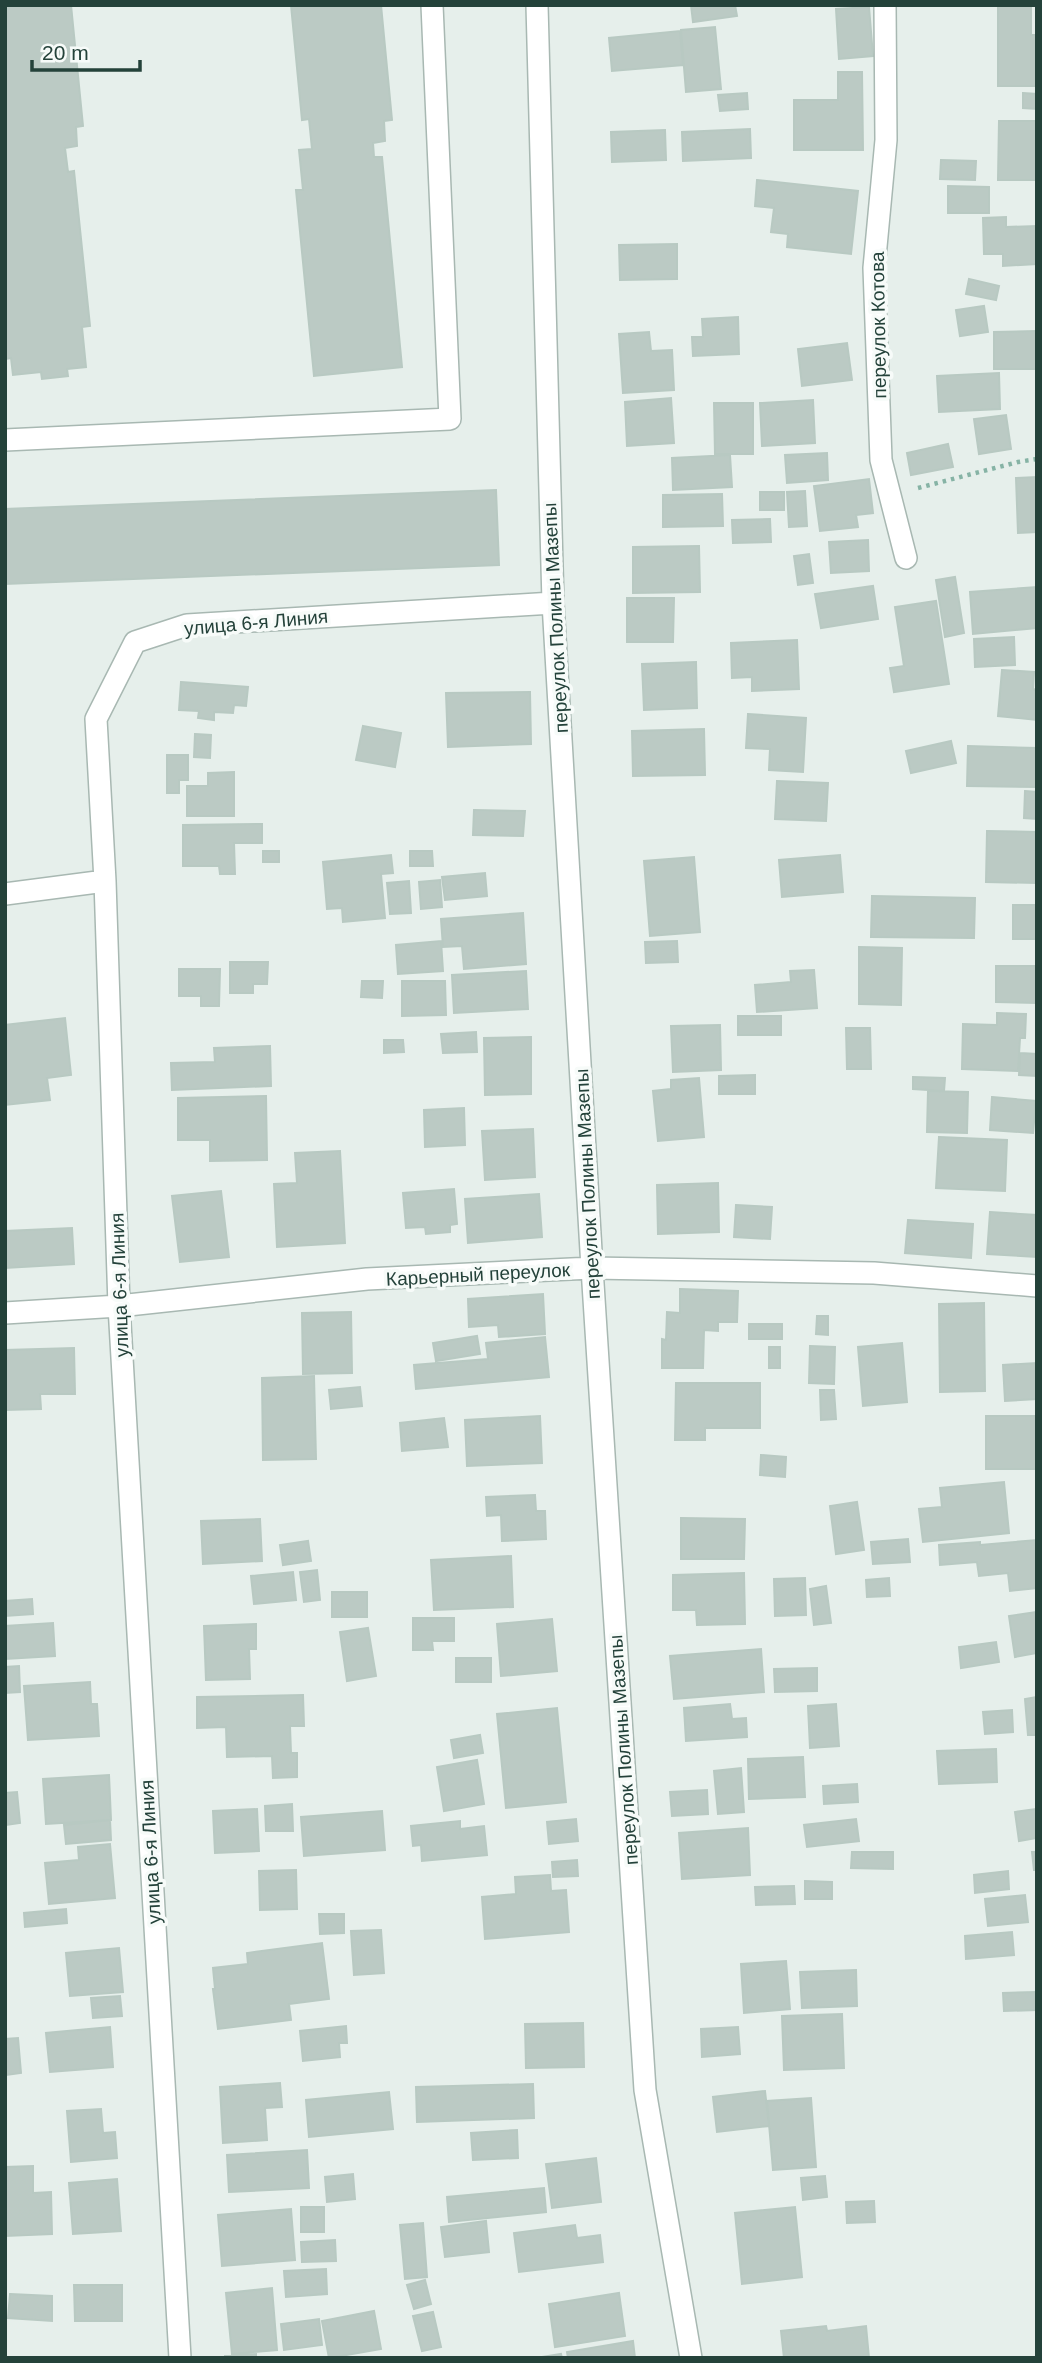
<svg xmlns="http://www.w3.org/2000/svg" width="1042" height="2363" font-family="Helvetica,sans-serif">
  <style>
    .building { fill: #bbcac4; stroke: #b8c9c2; stroke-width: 2 }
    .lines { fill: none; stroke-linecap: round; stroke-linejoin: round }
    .minor-casing { stroke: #a8b8b2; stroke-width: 24 }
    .path { stroke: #86b3a5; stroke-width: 4.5; stroke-dasharray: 3.5 5; stroke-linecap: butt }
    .minor { stroke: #fff; stroke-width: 21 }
    .labels { text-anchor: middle; stroke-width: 7; stroke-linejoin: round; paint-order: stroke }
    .street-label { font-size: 19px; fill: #24423a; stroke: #f7fbf9 }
  </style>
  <rect width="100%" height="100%" fill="#e6efeb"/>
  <path class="building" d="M5,5H71L83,126L76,127L77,146L65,148L68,172L74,171L90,326L82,327L86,367L67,369L68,376L42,379L41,372L13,375L11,358L5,359Z
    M291,5H381L392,120L384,121L385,141L373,143L374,157H382L402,367L314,376L296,190H303L299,150L312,149L309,119L302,120Z
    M691,5H735L737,16L693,22Z
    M998,5L1031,6V35H1037V86H998Z
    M869,7L873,56L839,59L836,9Z
    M715,27L721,89L686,92L681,30Z
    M680,31L683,65L612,71L609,38Z
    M838,72H862L863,150H794V100H838Z
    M747,93L748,109L720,111L718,95Z
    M1023,93L1037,94V109L1023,108Z
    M999,121H1037V180H998Z
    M750,129L751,158L683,161L682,132Z
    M665,130L666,160L612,162L611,132Z
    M941,160L976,161L975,180L940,179Z
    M757,180L858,191L851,254L787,247L788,234L771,232L774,208L755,206Z
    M948,186L989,187V213H948Z
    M1006,217V227L1037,226V264L1003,266V254H984L983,218Z
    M677,244V279L620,280L619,245Z
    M969,279L999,286L996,300L966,294Z
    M984,306L988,332L960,336L956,310Z
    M738,317L739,354L693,356L692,337H703L702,319Z
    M1037,331V369H994V332Z
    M649,332L651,351L672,350L674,390L623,393L619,334Z
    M847,343L852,380L802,386L798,349Z
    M999,373L1000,409L939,412L937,376Z
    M671,398L674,443L627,446L625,402Z
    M813,400L815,443L762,446L760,403Z
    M714,403H753V454H715Z
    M1006,415L1011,449L979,454L974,419Z
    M948,444L953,467L911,475L907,453Z
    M827,453L828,480L787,483L785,455Z
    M730,455L732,487L673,490L672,458Z
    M1037,477V532L1018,533L1016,478Z
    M869,479L873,513L856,515L858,527L820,531L814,486Z
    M496,490L499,565L5,584V509Z
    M805,491L807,526L789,527L787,492Z
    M760,492H784V510H760Z
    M722,494L723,526L663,527V495Z
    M770,519L771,542L733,543L732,520Z
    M868,540L869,571L831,573L829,542Z
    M699,546L700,592L633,593V547Z
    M809,554L813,583L798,585L794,556Z
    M955,577L964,633L945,637L936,580Z
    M873,586L878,619L821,628L815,594Z
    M1037,587V628L973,634L970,592Z
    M627,598H674L673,642H627Z
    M936,601L949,684L894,692L890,668L904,666L895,607Z
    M1014,637L1015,665L975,667L974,639Z
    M797,640L799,689L752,691V677L732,678L731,643Z
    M696,662L697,708L644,710L642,664Z
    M1002,670L1034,672L1033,689L1037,690V720L998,716Z
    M181,682L248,687L246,706L234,705L233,713L214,712V720L198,718L199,711L179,710Z
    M530,692L531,744L448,747L446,693Z
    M748,714L806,718L803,772L769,770L770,749L746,748Z
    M363,726L401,733L395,767L356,760Z
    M704,729L705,775L633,776L632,731Z
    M195,734L211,735L210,758L194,757Z
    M951,741L956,763L911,773L906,751Z
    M968,746L1037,748V787L967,786Z
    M167,755H188V780H179V793H167Z
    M234,772V816H187V786H208V773Z
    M777,781L828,783L826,821L775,819Z
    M1025,791L1037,792V819L1024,818Z
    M474,810L525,811L523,836L473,835Z
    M262,824V843H234L235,874H220L219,866H183V825Z
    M987,831L1037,832V883L986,882Z
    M263,851H279V862H263Z
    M410,851H432L433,866H410Z
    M391,855L393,873L381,874L385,918L343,922L342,908L327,909L323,862Z
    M840,855L843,892L782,897L779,860Z
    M694,857L700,932L650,936L644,861Z
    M485,873L487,896L445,900L442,877Z
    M440,880L442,907L421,909L419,882Z
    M409,881L411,913L390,914L387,883Z
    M872,896L975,898L974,938L871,937Z
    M1013,905H1037V939H1013Z
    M523,913L526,964L464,969L462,946L443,947L441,919Z
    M441,941L443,971L398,974L396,945Z
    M677,941L678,962L646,963L645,942Z
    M859,947L902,948L901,1005L859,1004Z
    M230,962H268L267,984H253V993H230Z
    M996,966H1037V1003L996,1002Z
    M179,969H220L219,1006H201V996H179Z
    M814,970L817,1008L757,1012L755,985L791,982L790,971Z
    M526,971L528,1009L454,1013L452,975Z
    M362,981H383L382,998L361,997Z
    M402,981H445L446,1015L402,1016Z
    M997,1013L1026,1014L1025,1038H1020L1018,1071L962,1069L963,1024L997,1025Z
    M738,1016H781V1035H738Z
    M65,1018L71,1075L47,1078L50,1100L5,1105V1025Z
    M720,1025L721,1070L673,1072L671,1026Z
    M846,1028H870L871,1069H847Z
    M476,1032L477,1052L443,1053L441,1034Z
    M531,1037V1094L485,1095L484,1038Z
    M384,1040H403L404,1052L384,1053Z
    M270,1046L271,1086L172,1090L171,1063L215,1062L214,1048Z
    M1020,1053L1037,1054V1076L1019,1075Z
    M755,1075V1094H719V1076Z
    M913,1077L945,1078L944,1091L913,1089Z
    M699,1078L704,1137L658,1141L653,1091L671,1089V1080Z
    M928,1091L968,1092L967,1133L927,1132Z
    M266,1096L267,1160L210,1161V1140H178V1098Z
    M992,1097L1036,1101L1033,1133L990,1130Z
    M464,1108L465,1145L425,1147L424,1110Z
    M533,1129L535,1177L485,1180L482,1131Z
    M939,1137L1007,1140L1005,1191L936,1188Z
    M340,1151L345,1243L277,1247L274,1184L297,1183L295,1153Z
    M718,1183L719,1232L658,1234L657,1185Z
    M454,1189L457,1224L450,1225V1232L426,1234L425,1227L406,1228L403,1193Z
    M221,1191L229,1257L180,1262L172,1196Z
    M539,1194L542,1237L468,1243L465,1199Z
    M736,1205L772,1207L770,1239L734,1237Z
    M990,1212L1037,1215V1257L987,1254Z
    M908,1220L973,1224L971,1258L905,1253Z
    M72,1228L74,1264L5,1268V1231Z
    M680,1289L738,1291L737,1322H718V1331L704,1330L703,1368H662V1339L666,1340L667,1312L680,1313Z
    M543,1294L545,1334L499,1337L498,1325L469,1327L468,1299Z
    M984,1303L985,1391L940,1392L939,1304Z
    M351,1312L352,1373L303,1374L302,1313Z
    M817,1316H828V1335L816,1334Z
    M749,1324H782V1339H749Z
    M477,1336L480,1354L436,1361L433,1343Z
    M545,1337L549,1377L416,1389L414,1365L488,1359L486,1343Z
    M902,1343L907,1402L863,1406L858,1347Z
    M810,1346L835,1347L834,1384L809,1383Z
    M769,1347H780V1368H769Z
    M74,1348L75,1394H40L41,1409L5,1410V1350Z
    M1037,1363V1399L1005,1401L1003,1365Z
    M314,1376L316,1459L263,1460L262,1378Z
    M676,1383H760V1428H705V1440H675Z
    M360,1387L362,1406L331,1409L329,1390Z
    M820,1390H834L836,1419L821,1420Z
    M540,1416L542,1463L467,1466L465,1420Z
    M986,1416H1037V1469H986Z
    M444,1418L448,1447L402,1451L400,1423Z
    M761,1455L786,1457L785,1477L760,1475Z
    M1004,1482L1009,1533L923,1542L919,1509L942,1507L940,1488Z
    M535,1495L536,1511H545L546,1539L502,1541L501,1515L487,1516L486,1497Z
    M857,1502L864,1550L836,1554L830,1506Z
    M681,1518L745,1519L744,1559H681Z
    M260,1519L262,1561L203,1564L201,1521Z
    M908,1539L910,1562L873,1564L871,1542Z
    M1037,1540V1588L1010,1591L1008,1573L979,1576L977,1562L940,1565L939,1545L980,1542V1545Z
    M308,1541L311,1561L283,1565L280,1545Z
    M511,1556L513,1607L434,1610L431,1560Z
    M317,1570L320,1600L304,1602L300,1572Z
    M293,1572L296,1600L254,1604L251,1576Z
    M744,1573L745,1624L697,1625L696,1610H673V1575Z
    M805,1578L806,1615L775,1616L774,1579Z
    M889,1578L890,1596L867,1597L866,1580Z
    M826,1586L831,1623L814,1625L810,1589Z
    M332,1592H367V1617H332Z
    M32,1599L33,1614L5,1616V1601Z
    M1037,1612V1653L1015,1657L1009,1616Z
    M413,1618H454V1641H432L433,1650H413Z
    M552,1619L557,1671L501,1676L497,1624Z
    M53,1623L55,1656L5,1659V1626Z
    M256,1624V1649H249L250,1679L206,1680L204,1626Z
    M368,1628L376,1676L347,1681L340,1632Z
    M996,1642L999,1662L961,1668L959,1647Z
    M761,1649L764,1692L674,1699L670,1656Z
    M456,1658H491V1682H456Z
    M19,1666L20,1692L5,1693V1667Z
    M817,1668V1691L775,1692L774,1669Z
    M90,1682L91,1704H97L99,1736L28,1740L24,1686Z
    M303,1695L304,1726H290L291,1753H297V1777L273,1778L272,1756L227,1757L226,1727L197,1728V1697Z
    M1037,1697V1735H1028L1025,1699Z
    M730,1704L732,1719L746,1718L747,1737L686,1741L684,1708Z
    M836,1704L839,1746L810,1748L808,1706Z
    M557,1708L566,1802L506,1808L497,1714Z
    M1012,1710L1013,1732L985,1734L983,1712Z
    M480,1735L483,1753L454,1758L451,1740Z
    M996,1749L997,1782L939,1784L937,1751Z
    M803,1757L805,1797L749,1799L748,1759Z
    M477,1760L484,1804L444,1811L437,1767Z
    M741,1768L744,1812L718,1814L714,1771Z
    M109,1775L111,1820L46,1824L43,1779Z
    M857,1784L858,1802L824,1804L823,1786Z
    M707,1790L708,1814L672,1816L670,1792Z
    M17,1792L20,1823L5,1825V1793Z
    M292,1804L293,1831H266L265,1806Z
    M257,1809L259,1851L215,1853L213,1811Z
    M1037,1809V1838L1019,1841L1015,1812Z
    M382,1811L385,1850L304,1856L301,1817Z
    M576,1819L578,1841L549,1844L547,1822Z
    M856,1819L859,1841L807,1847L804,1825Z
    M110,1820L111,1840L66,1844L64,1825Z
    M460,1821V1829L484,1826L487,1855L422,1861L421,1845L413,1846L411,1826Z
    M748,1828L750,1875L682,1879L679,1833Z
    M110,1844L115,1898L49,1904L45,1863L79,1860L78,1847Z
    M852,1852H893V1869L851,1868Z
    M1032,1852H1037V1870H1034Z
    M577,1860L578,1876L553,1877L552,1862Z
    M296,1870L297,1909L260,1910L259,1871Z
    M1008,1871L1009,1889L975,1893L974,1875Z
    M550,1875L551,1891L566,1890L569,1932L485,1939L482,1897L516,1894L515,1877Z
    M805,1881L832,1882V1899H805Z
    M794,1886L795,1904L756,1905L755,1887Z
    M1025,1895L1028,1922L988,1926L985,1899Z
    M66,1909L67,1923L25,1927L24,1913Z
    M319,1914H344V1933L320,1934Z
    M381,1930L384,1973L354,1975L351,1931Z
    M1012,1932L1014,1955L966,1959L965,1936Z
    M322,1943L329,1999L289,2004L291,2020L218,2029L213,1989H215L213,1968L248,1964L247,1953Z
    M119,1948L123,1992L70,1996L66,1953Z
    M786,1961L790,2009L744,2013L741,1964Z
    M856,1970L857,2006L802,2008L800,1972Z
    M1037,1992V2010L1004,2011L1003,1993Z
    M120,1996L122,2016L93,2018L91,1998Z
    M842,2014L844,2068L784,2070L782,2016Z
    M583,2023L584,2067L526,2068L525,2024Z
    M346,2026L347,2043H339L340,2057L303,2061L300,2031Z
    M110,2027L113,2067L50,2072L46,2033Z
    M738,2027L740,2054L702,2057L701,2029Z
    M18,2038L21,2073L5,2075V2039Z
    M280,2083L282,2107L265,2108L267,2140L223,2143L220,2087Z
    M533,2084L534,2118L417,2122L416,2087Z
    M765,2091L769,2126L717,2132L713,2097Z
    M389,2092L393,2129L309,2137L306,2100Z
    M811,2098L816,2167L773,2170L767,2101Z
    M101,2109L103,2133L115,2132L117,2158L71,2162L67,2111Z
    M517,2130L518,2158L473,2160L471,2133Z
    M307,2150L309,2188L229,2192L227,2155Z
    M596,2158L601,2202L552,2208L546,2164Z
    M33,2166V2193L51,2192L52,2234L5,2236V2167Z
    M353,2174L355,2199L327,2202L325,2177Z
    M825,2176L827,2197L803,2200L801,2178Z
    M117,2179L121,2231L73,2234L69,2183Z
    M544,2188L546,2212L449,2222L447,2197Z
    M874,2201L875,2222L847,2223L846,2202Z
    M301,2207H324V2232H301Z
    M795,2207L802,2277L742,2284L735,2213Z
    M291,2209L295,2260L222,2266L218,2215Z
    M486,2221L489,2252L445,2257L441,2227Z
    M423,2223L427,2277L405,2279L400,2225Z
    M575,2225L577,2238L600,2235L603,2262L519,2272L514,2233Z
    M335,2240L336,2261L302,2262L301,2242Z
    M326,2269L327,2294L286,2297L284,2271Z
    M425,2280L431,2304L414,2309L407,2285Z
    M74,2285H122V2321H75Z
    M272,2288L277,2350L232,2354L226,2293Z
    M619,2293L625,2336L555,2347L549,2304Z
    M10,2294L52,2296V2321L8,2318Z
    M374,2311L381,2349L329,2358L322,2321Z
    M433,2312L441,2347L422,2351L413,2316Z
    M319,2319L322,2345L284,2350L281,2324Z
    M826,2326L827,2331L866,2326L869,2358H784L781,2331Z
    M633,2341L635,2358H568L567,2352Z
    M256,2354V2358H225V2356Z
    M561,2354L562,2358H536Z"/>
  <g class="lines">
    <g class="minor-casing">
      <path id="minor" d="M537,5L553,603L592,1268L645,2090L691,2358
        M885,5L886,140L874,268L881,460L906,558
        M5,440L450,419L432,5
        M5,894L105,881
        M5,1313L119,1306L367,1279L592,1268L874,1273L1037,1286
        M180,2358L119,1306L105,881L96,719L135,642L187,625L553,603"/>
    </g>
    <path class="path" d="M918,488L1018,462L1037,459"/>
    <use href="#minor" class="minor"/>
  </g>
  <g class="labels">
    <g class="street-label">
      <text transform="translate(878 325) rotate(-91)" y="7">переулок Котова</text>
      <text transform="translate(555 618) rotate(-93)" y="7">переулок Полины Мазепы</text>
      <text transform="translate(256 622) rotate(-5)" y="7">улица 6-я Линия</text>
      <text transform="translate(587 1184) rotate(-93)" y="7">переулок Полины Мазепы</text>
      <text transform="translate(478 1274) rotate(-3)" y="7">Карьерный переулок</text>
      <text transform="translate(119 1285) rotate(-92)" y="7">улица 6-я Линия</text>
      <text transform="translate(623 1750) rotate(-94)" y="7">переулок Полины Мазепы</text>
      <text transform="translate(150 1852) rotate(-93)" y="7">улица 6-я Линия</text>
    </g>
  </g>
  <rect width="1042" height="2363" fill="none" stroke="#24423a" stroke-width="14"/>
  <path d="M32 60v10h108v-10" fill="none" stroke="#24423a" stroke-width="3.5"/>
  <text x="42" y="60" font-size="21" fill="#24423a" stroke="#f7fbf9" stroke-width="5" paint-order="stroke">20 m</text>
</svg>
